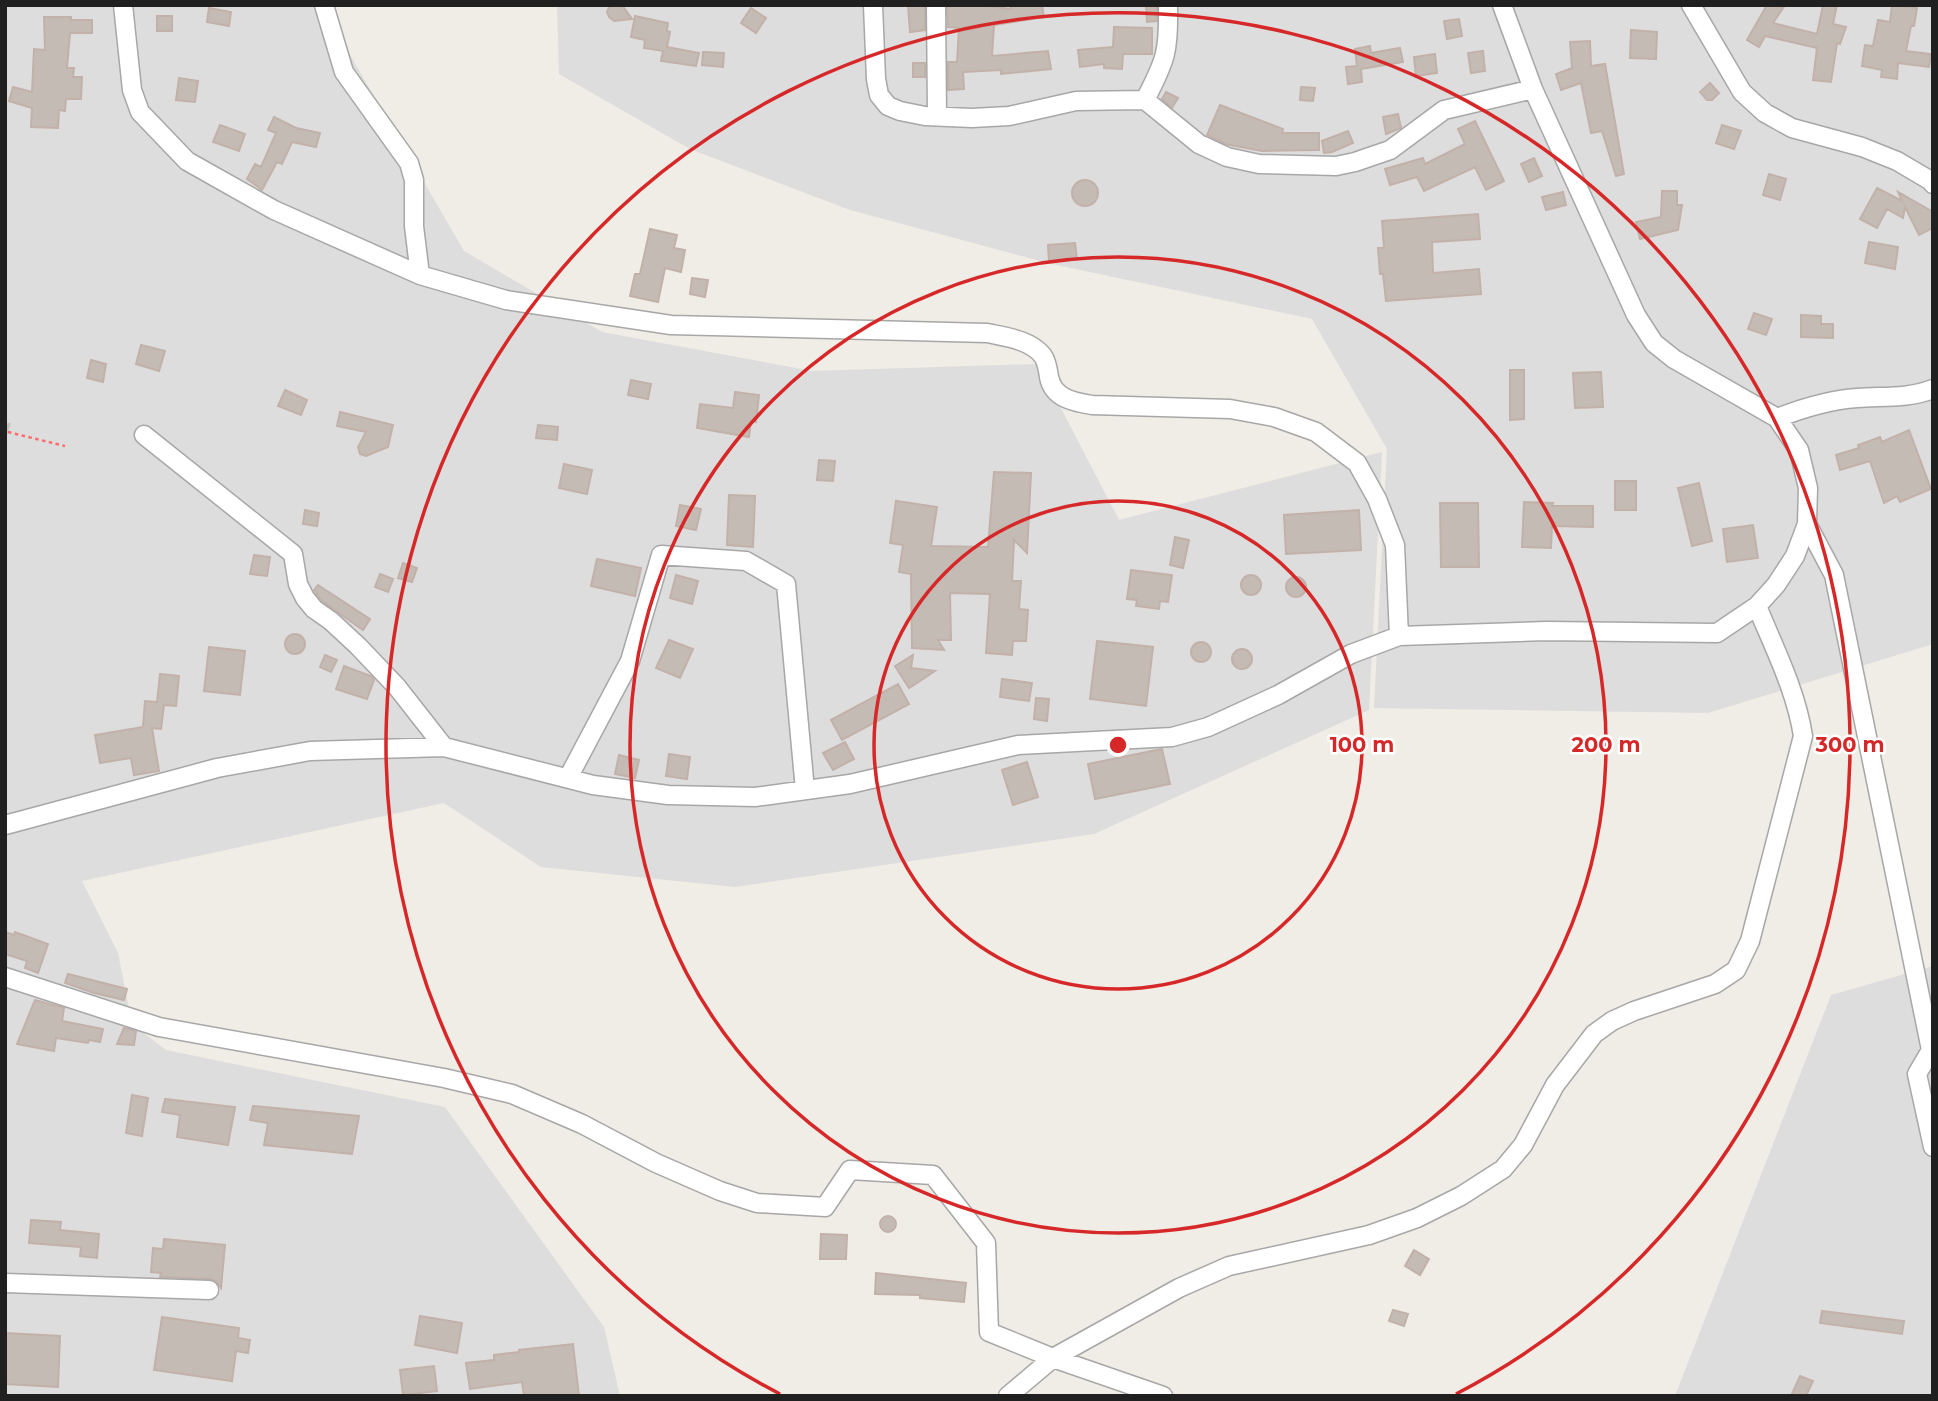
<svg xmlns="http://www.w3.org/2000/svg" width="1938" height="1401" font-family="Montserrat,sans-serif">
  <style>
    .residential { fill: #dedddd }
    .building { fill: #c5bbb5; stroke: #c2b1a8; stroke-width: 2 }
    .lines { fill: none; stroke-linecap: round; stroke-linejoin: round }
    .minor-tunnel { stroke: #c6c3be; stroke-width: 18; stroke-dasharray: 18 9; stroke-linecap: butt }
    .minor-casing { stroke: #a7a7a7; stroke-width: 21 }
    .path { stroke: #fc6d6b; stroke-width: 2.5; stroke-dasharray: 3.5 3.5; stroke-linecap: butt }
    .minor { stroke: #fff; stroke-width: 18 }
    .ring { fill: none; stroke: #d62828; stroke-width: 3.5 }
    .centre { fill: #d62828; stroke: #fff; stroke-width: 3.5 }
    .ring-label { font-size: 21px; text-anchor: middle; font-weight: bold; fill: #d62828; stroke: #fff; stroke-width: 5; stroke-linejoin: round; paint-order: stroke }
  </style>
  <rect width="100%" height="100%" fill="#f0ece6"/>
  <path class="residential" d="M5,5H321L464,251L602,332L812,371L1038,364L1119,520L1382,452L1369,710L1094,834L735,887L541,867L444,803L82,881L118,953L132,1024L166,1050L445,1107L604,1327L620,1396H5Z
    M557,5H1933V644L1708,713L1374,708L1387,449L1312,319L1052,264L850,210L690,149L559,74Z
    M1933,966V1396H1675L1831,995Z"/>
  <path class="building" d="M610,5H622L632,19L614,21L609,17L607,12Z
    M908,5H925V30L910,32Z
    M947,5H980L1011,9L1010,5H1042L1044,17L994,25L992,56L1048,51L1051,69L1001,74V70L963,72L964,89L948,90V62H957L959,28L948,27Z
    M1146,5H1157V21L1147,22Z
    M1767,5H1785L1773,23L1817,34L1823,5H1837L1833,24L1846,27L1840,44L1837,43L1831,82L1813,80L1817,48L1765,36L1759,47L1747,40Z
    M1892,5L1917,8L1914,26H1911L1906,51L1931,54L1929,67L1898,63L1897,79L1881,77L1882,70L1862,66L1865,45L1873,46L1878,20L1890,22Z
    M209,8L231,12L229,26L207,22Z
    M751,8L766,18L756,33L741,23Z
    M157,16H172V31H157Z
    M635,16L668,23L667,31L670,32L667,47L699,53L696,66L661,61L663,51L644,48L645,40L631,37Z
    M44,17H71V20H92V33H70L67,68H74L73,77H82L81,99H66L65,111L59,110L58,128L31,127L32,108L9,101L13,87L32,92L34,49L45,50Z
    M1459,19L1462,36L1447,39L1444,21Z
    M1114,27L1152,28V54H1123L1122,69L1104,68V64L1080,67L1078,50L1113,47Z
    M1631,30L1657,32L1656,59L1630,58Z
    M1590,41L1591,66L1605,64L1624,174L1616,176L1602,131L1591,133L1581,83L1561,90L1556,74L1572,68L1570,42Z
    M1370,46L1371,53L1400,48L1403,62L1361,69L1362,82L1348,84L1346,67L1357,66L1355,49Z
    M1483,51L1485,71L1471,73L1468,53Z
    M703,52L724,53L723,67L702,65Z
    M1435,54L1437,73L1416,76L1414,57Z
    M913,63H925V77H913Z
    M179,78L198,81L195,102L176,100Z
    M1710,83L1719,93L1712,100H1707L1700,92Z
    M1301,87L1315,88L1313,101L1300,100Z
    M1166,92L1178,98L1172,108L1162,99Z
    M1220,105L1283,129L1282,133H1319V150L1262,151L1225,144L1207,135Z
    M1398,114L1401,128L1386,134L1383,117Z
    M274,117L296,128L320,133L316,147L292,142L282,164L277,162L262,190L247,179L255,164L261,167L276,133L268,130Z
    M1475,121L1504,181L1486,190L1475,167L1424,191L1417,177L1390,185L1385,169L1423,158L1425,164L1465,144L1458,129Z
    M220,125L245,134L239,151L213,142Z
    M1722,125L1741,131L1734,149L1716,143Z
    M1348,131L1353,143L1332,152L1324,153L1322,141Z
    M1534,158L1542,176L1529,182L1521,164Z
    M1769,174L1786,179L1780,200L1763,195Z
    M1072 193a13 13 0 1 1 26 0a13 13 0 1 1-26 0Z
    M1877,188L1902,201L1898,192L1933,212V228L1919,235L1905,207L1903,218L1887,209L1877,228L1860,219Z
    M1662,191H1677V205H1682L1678,230L1640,239L1636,222L1661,217Z
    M1563,192L1566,205L1546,210L1542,197Z
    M1478,214L1480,239L1432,242L1433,273L1479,269L1481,294L1386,301L1383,274H1380L1378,248H1384L1382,221Z
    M650,229L677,235L674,248L685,250L681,272L665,268L658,302L630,296L635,274H640Z
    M1869,242L1898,247L1895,269L1865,263Z
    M1075,243L1077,259L1049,262L1048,245Z
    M692,278L708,280L705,297L690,294Z
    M1754,313L1772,319L1766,335L1748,329Z
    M1801,315L1821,316V324H1833V338L1801,337Z
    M141,345L165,351L159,371L136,364Z
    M91,360L106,364L103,382L87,378Z
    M1510,370H1524V419L1510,420Z
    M1601,372L1603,407L1575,408L1573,373Z
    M631,380L651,384L648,399L628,395Z
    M285,390L307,400L301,415L278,406Z
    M735,392L759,395L756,422L751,421L749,437L697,428L700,404L733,408Z
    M340,412L393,425L388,447L366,456L360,454L358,447L366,432L337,426Z
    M538,425L558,427L557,440L536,438Z
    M1909,430L1931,489L1900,502L1897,496L1884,503L1870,461L1840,470L1836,455L1859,448L1858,445L1880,437L1882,442Z
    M819,460L835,461L833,481L817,480Z
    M564,464L592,470L587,494L559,488Z
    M994,472L1031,473L1027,553L1014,540L1012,581H1021L1019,609L1028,610L1026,641H1013L1012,655L986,653L990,594L950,593L951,640H938L944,650L912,648L911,574L899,572L903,545L890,543L896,501L937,507L931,546L988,547Z
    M1615,481H1636V510H1615Z
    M1699,483L1712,541L1692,546L1678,488Z
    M729,495L755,496L753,547L727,545Z
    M1524,502L1553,503L1552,506H1593V527L1552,526L1551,548L1522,547Z
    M1440,503H1478L1479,567H1441Z
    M680,505L701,509L696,530L676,526Z
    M305,510L319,513L317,526L303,524Z
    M1359,510L1361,550L1286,554L1284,515Z
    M1753,525L1758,558L1727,562L1723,529Z
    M1175,537L1189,540L1183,568L1170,565Z
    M254,555L270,557L267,576L250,574Z
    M597,559L641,568L635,596L591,586Z
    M403,563L417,568L412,582L398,578Z
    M1131,570L1172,575L1168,602L1160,601L1159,609L1136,606L1137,600L1127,599Z
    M380,574L393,579L388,592L375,587Z
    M1241 585a10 10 0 1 1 20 0a10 10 0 1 1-20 0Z
    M676,575L698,581L692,604L670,598Z
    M1286 587a10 10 0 1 1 20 0a10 10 0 1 1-20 0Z
    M318,585L370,619L363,630L322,601L314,590Z
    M285 644a10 10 0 1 1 20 0a10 10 0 1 1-20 0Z
    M669,640L693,649L680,678L656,668Z
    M1097,641L1153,647L1146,706L1090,699Z
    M1191 652a10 10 0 1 1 20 0a10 10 0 1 1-20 0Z
    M209,647L245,651L240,695L204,691Z
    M1232 659a10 10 0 1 1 20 0a10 10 0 1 1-20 0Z
    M325,655L337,660L331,672L320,667Z
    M913,655L911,668L935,671L909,688L895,666Z
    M344,666L371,676L374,680L367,699L336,689Z
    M160,674L179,676L176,706L164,705L161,729L152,728L159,771L134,775L131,758L100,763L95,735L143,727L145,701L157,702Z
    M1002,679L1032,683L1029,701L1000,697Z
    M898,684L909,704L842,740L831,720Z
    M1036,698L1049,699L1047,721L1034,719Z
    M845,742L854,759L833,770L823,753Z
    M1162,749L1170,784L1095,799L1088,764Z
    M669,754L690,757L687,779L666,776Z
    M619,755L639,760L635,778L615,774Z
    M1027,762L1038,797L1013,805L1002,770Z
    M5,932L14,935L15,932L48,944L38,973L25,968L27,961L5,954Z
    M68,974L127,989L124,1000L94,993L65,983Z
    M35,1000L64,1008L62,1021L103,1029L100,1042L89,1040L88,1043L56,1038L54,1051L17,1044Z
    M124,1028L136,1031L134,1045L117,1044Z
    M132,1095L148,1098L142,1136L126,1133Z
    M165,1099L235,1107L228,1145L177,1137L180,1115L162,1112Z
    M253,1106L359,1116L352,1154L264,1145L268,1123L250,1120Z
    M880 1224a8 8 0 1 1 16 0a8 8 0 1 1-16 0Z
    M31,1220L61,1222L60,1230L99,1234L97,1258L80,1256L81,1247L29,1243Z
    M821,1234L847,1235L846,1259H820Z
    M164,1239L225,1245L221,1288L216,1281L210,1279L160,1277L161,1273L151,1272L153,1248L163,1249Z
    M1414,1250L1429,1259L1420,1275L1405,1266Z
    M876,1273L966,1283L964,1302L920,1298V1295L875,1294Z
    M1393,1310L1408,1314L1404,1326L1389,1321Z
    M1822,1311L1904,1321L1902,1334L1820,1323Z
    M420,1316L462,1323L457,1353L415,1345Z
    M162,1317L239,1328L238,1338L250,1340L248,1353L236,1351L232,1381L154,1370Z
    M5,1333L60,1336L58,1387L5,1384Z
    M573,1344L579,1396H524L522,1382L470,1389L466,1363L494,1360V1355L519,1352V1350Z
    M434,1366L437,1391L403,1395L400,1370Z
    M1800,1376L1813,1381L1806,1396H1791Z"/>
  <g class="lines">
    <path class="minor-tunnel" d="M5,431L8,432"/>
    <g class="minor-casing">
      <path id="minor" d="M123,5L132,90L140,112L187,161L274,210L420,275
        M324,5L344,72L409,163L414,180V226L420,275L506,300L671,325L987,333C1006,337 1031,340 1043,356C1047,362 1048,370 1049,377C1053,398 1073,402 1092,405L1230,409L1274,417L1316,432L1357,463L1377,499L1395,545L1399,636
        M873,5L876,79L879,95L888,106L900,111L925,116L972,118L1009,116L1076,101L1145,100L1199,144L1227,157L1259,164L1336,166L1355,162L1390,150L1444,110L1533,89
        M936,5L937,116
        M1691,5L1742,92L1765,113L1792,128L1862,147L1897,161L1931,181L1933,184
        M1145,100C1166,60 1169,51 1168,5
        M1777,418C1803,408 1829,400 1857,398C1883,396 1907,399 1933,389
        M144,435L293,554L298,584L305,598L314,609L331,621L358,646L397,687L444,747
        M1807,524L1834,575L1931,1050L1917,1074L1933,1147
        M568,778L630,661L661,555L746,561L786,584L805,790
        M5,825L217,768L310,751L444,747L593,785L668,795L755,797L850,784L1018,745L1172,737L1208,727L1278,695L1351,654L1399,636L1546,631L1717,633L1757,606L1776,585L1795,556L1807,524L1808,488L1799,450L1777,418L1674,359L1654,343L1636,315L1533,89L1502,5
        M5,977L159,1027L444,1078L512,1094L582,1124L656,1163L720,1191L757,1203L825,1207L850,1170L933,1175L986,1243L989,1332L1053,1358L1163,1396
        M5,1283L209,1290
        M1008,1396L1053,1358L1179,1288L1229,1266L1369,1235L1417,1218L1461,1196L1503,1169L1523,1145L1555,1085L1594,1034L1612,1021L1634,1011L1715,984L1736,970L1750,941L1803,736C1796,690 1774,648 1757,606"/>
    </g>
    <path class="path" d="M8,432L65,446"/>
    <use href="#minor" class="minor"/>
  </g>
  <g class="ring">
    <circle cx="1118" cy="745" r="244"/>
    <circle cx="1118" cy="745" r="488"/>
    <path d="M780 1394A732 732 0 1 1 1456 1394"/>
  </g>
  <circle cx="1118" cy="745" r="10" class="centre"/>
  <g class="ring-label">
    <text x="1362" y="752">100 m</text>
    <text x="1606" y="752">200 m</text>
    <text x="1850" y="752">300 m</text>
  </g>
  <rect width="1938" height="1401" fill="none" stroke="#202020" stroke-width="14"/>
</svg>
